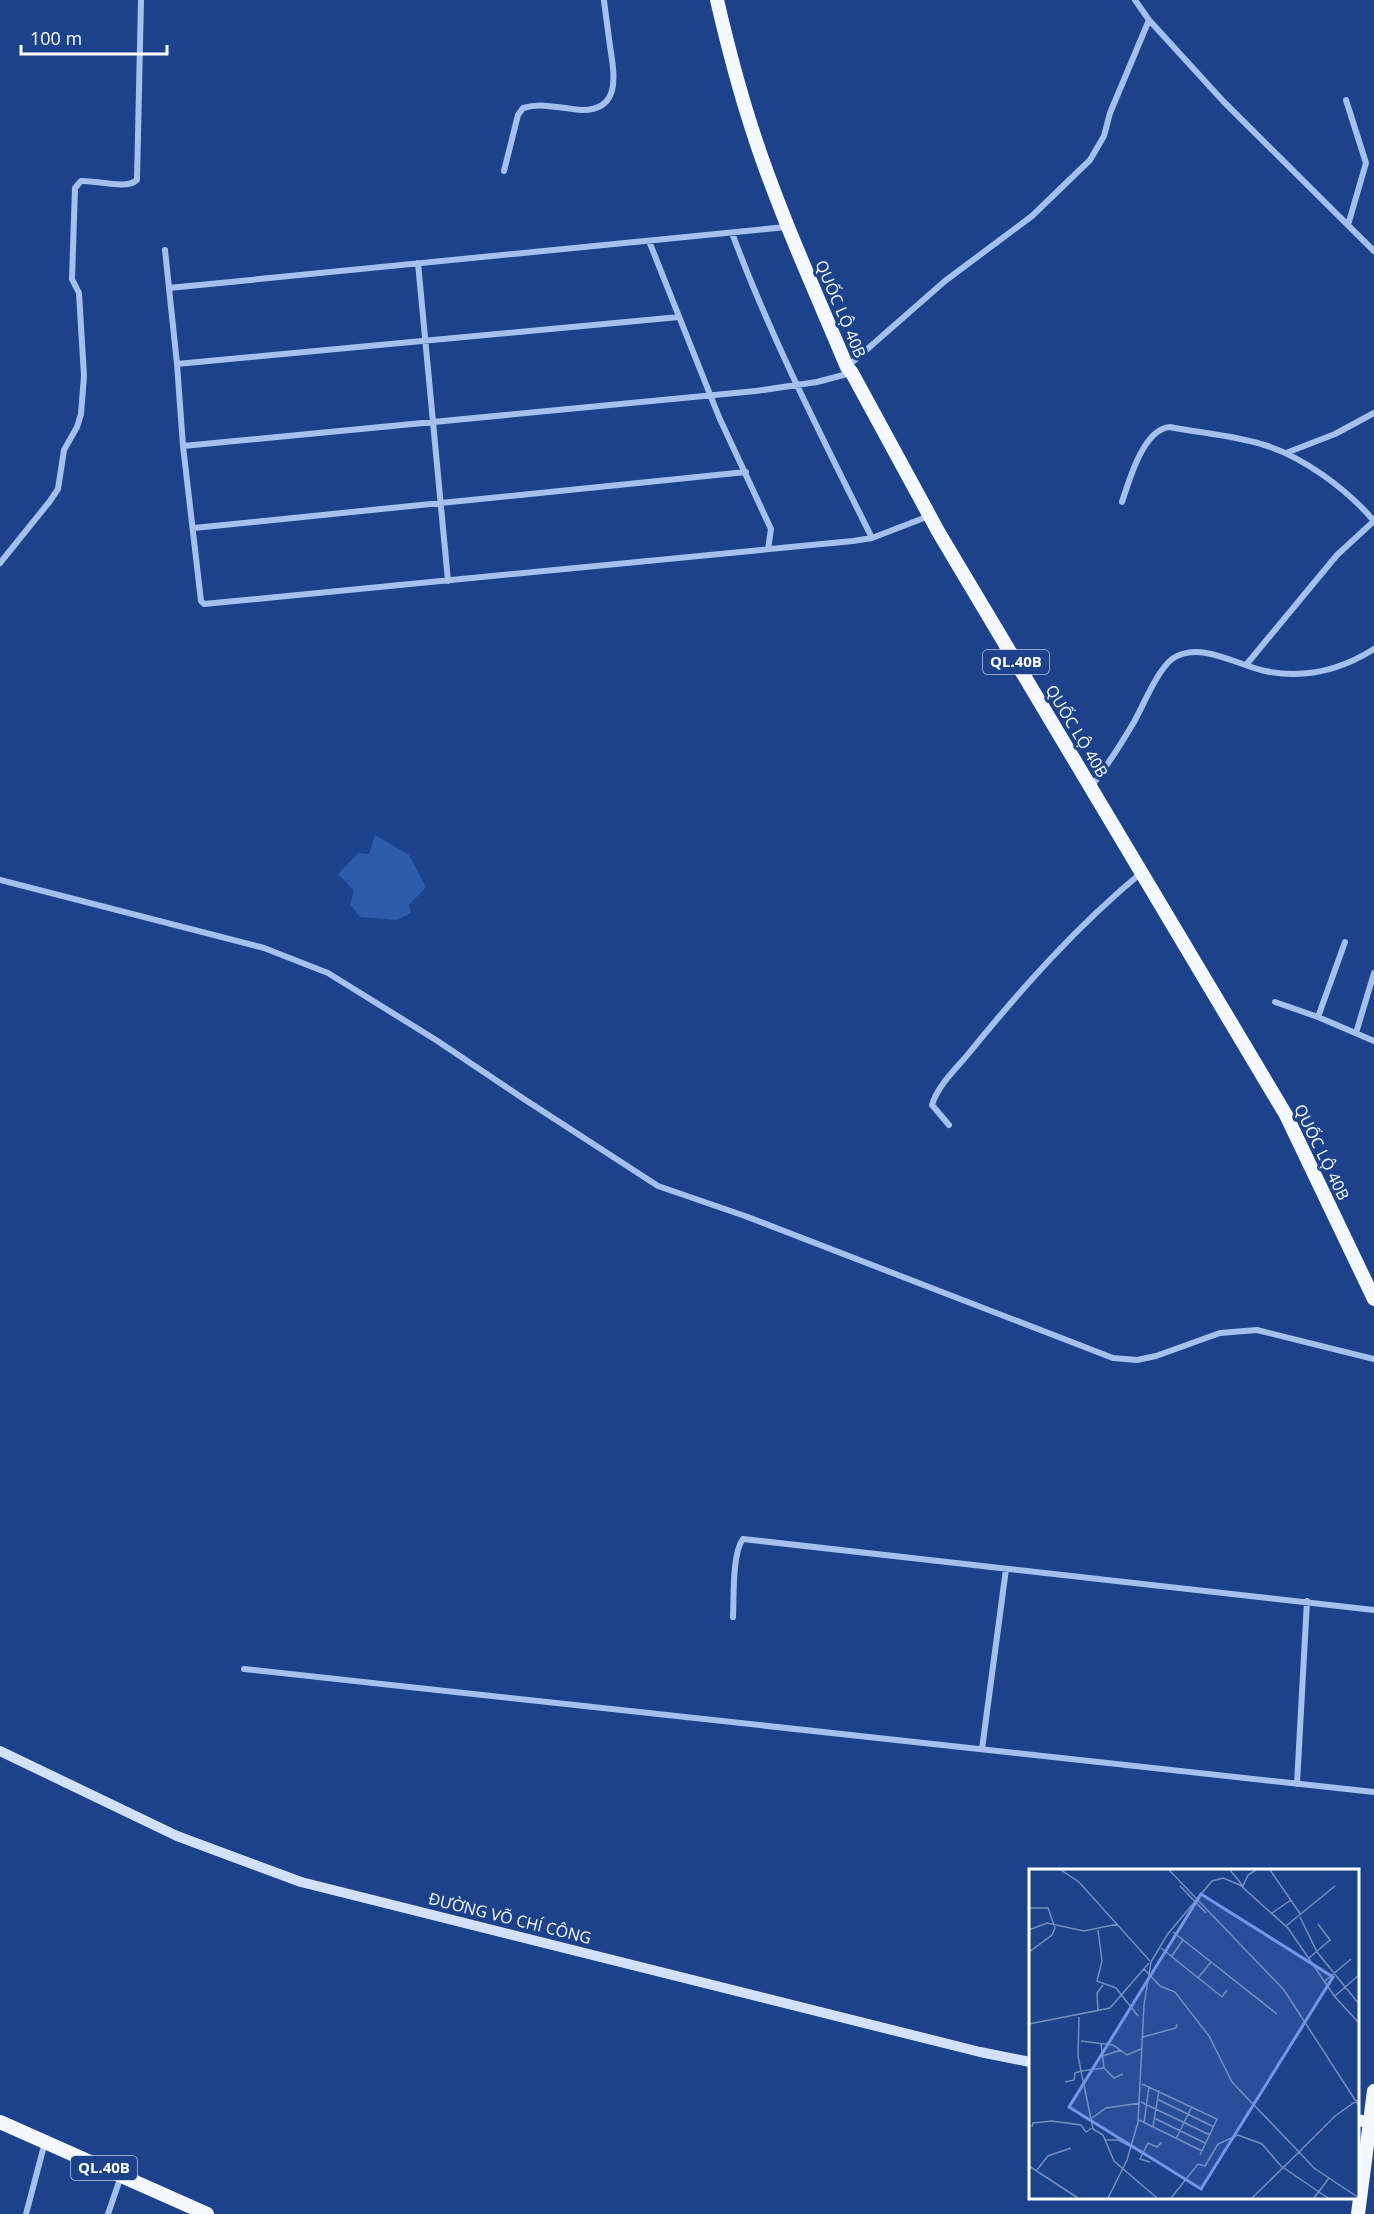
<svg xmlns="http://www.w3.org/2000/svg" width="1374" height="2214" font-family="'Open Sans',sans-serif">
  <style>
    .green { fill: #2d5aa9 }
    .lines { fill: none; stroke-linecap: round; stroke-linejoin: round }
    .minor { stroke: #a6c0ed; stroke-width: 6 }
    .secondary { stroke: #d2e0f9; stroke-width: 10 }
    .primary { stroke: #ecf2ff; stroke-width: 12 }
    .trunk { stroke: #f6f8ff; stroke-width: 14 }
    .labels { text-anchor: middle; stroke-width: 6; stroke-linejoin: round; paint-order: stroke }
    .shield { fill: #1b428b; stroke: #bbc6dc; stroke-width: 1.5 }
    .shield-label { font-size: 15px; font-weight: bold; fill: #fff }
    .street-label { font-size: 16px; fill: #fff; stroke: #1b428b }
    .inset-road { fill: none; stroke: #768eb9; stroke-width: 1.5 }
    .view { fill: #7795e8; fill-opacity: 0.15; stroke: #7795e8; stroke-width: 3 }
    .inset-edge { fill: none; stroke: #fff; stroke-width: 3 }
  </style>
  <rect width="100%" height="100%" fill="#1b428b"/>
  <path class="green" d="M375,835L409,855L426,887L409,905L411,913L397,920L360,917L350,904L354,891L338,874L358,853L369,854Z"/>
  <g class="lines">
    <path class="minor" d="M1135,0L1149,20L1223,101L1374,251
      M1346,100L1366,163L1348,225
      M504,171L518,115L523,108C544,102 562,109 582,110C622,110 614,73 610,46C608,31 606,16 604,1
      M732,233C771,338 822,437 872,538
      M649,241L719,417L771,529L768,549
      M165,250L177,364L183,446L201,601L204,604L853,541L872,538L929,516
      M418,263L448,581
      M169,288L786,227
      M177,364L679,317
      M848,366L945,281L1032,216L1090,160L1104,136L1110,113L1149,20
      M183,446L756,391L817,382L851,373
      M1286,453L1335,434L1374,413
      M1122,502C1129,481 1143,429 1170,427C1200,433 1231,435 1261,444C1301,455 1347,489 1374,521
      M194,528L746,472
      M0,563L50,501L58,489L64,450L77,427L81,414L84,376L79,293L72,279L75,188L81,181C96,180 126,190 137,180L141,0
      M1246,665L1337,555L1374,521
      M1091,787C1107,766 1121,744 1134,722C1144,704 1157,671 1172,659C1199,640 1237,665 1265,671C1304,679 1341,670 1374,649
      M0,880L264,948L328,973L436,1040L527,1101L658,1186L745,1216L1113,1358L1137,1360L1156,1356L1220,1333L1257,1330L1374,1359
      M1275,1002L1318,1017L1374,1041
      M1318,1017L1345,942
      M1356,1033L1374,973
      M949,1125L932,1105C937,1086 957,1068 969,1053C1022,988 1077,926 1141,873
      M733,1617C734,1598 732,1553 743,1539L1374,1610
      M244,1669L1374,1792
      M982,1749L1006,1569
      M1297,1784L1307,1601
      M26,2214L45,2142
      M108,2214L121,2176"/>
    <path class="secondary" d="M0,1751L177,1836L301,1882L980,2052L1030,2062"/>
    <path class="primary" d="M1358,2120L1374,2124"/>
    <path class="trunk" d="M717,0C727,43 738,86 752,129C778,210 814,288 847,367L852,373L939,533L1286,1115L1374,1299
      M0,2122L207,2214
      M1358,2214L1374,2091"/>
  </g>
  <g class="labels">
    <g class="shield">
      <rect x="983" y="650" width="66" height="24" rx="4.5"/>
      <rect x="71" y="2156" width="66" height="24" rx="4.5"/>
    </g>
    <g class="shield-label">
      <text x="1016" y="667">QL.40B</text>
      <text x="104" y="2173">QL.40B</text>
    </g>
    <g class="street-label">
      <text transform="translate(841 309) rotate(67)" y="6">QUỐC LỘ 40B</text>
      <text transform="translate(1077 731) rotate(59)" y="6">QUỐC LỘ 40B</text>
      <text transform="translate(1322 1152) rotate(64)" y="6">QUỐC LỘ 40B</text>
      <text transform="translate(510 1918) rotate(14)" y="6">ĐƯỜNG VÕ CHÍ CÔNG</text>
    </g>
  </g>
  <g transform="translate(1029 1869)">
    <rect width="330" height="330" fill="#1b428b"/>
    <path class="inset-road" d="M32,1L50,13L121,92M140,1L255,121L330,237M201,1L214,17L219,6L227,1M241,1L272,46M151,17L177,44M0,39H19L26,59L23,66L0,83M243,44L262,31M271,48L288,83L330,135M257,57L306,17M0,61L18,54L55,62L89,55M69,61L73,92L68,112L87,119L109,147M144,63L248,145M132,79L193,128L198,121M142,88L154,71M280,89L301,71L289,55M115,100L131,117L146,123L180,167L203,213L270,283L223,329M169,109L182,93M296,112L322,90M306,127L330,106M69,142L68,124L74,116M50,148L49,187L64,260L74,266L85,292L128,329M0,155L81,139L120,94M114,168L147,159L148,155M52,172L84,176L98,186L112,180M72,174L75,199L85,209L94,205M71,188L92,181M52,202L75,199M36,213L45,211L46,204L52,202M113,215L188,250L171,286M128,230L185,258M112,233L181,266M63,249L77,239L111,234M125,249L176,274M110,251L173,282M115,254L120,217M3,258L4,254L23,252L52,256L57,263L63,259M124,258L130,221M147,270L163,237M76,271H89L114,284L111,290L121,293M114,284L119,274L128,278L133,273M0,297L49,329M7,302L19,287L42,279M79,329L98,291L109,253L115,136L122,93L138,66L183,12L194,9L211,16L259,59L306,128L330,154M142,329L169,295L176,297L189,275L209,266L233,275L252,297L299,329M285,329L300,309M330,329L285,299L270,283L306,247L330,230"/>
    <path class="view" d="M172,25L304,108L172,320L40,238Z"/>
    <rect width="330" height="330" class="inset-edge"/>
  </g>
  <path d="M21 45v9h146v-9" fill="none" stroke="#ffffff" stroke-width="3"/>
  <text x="30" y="45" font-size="18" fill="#ffffff" stroke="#1b428b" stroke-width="4.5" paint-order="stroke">100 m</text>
</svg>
